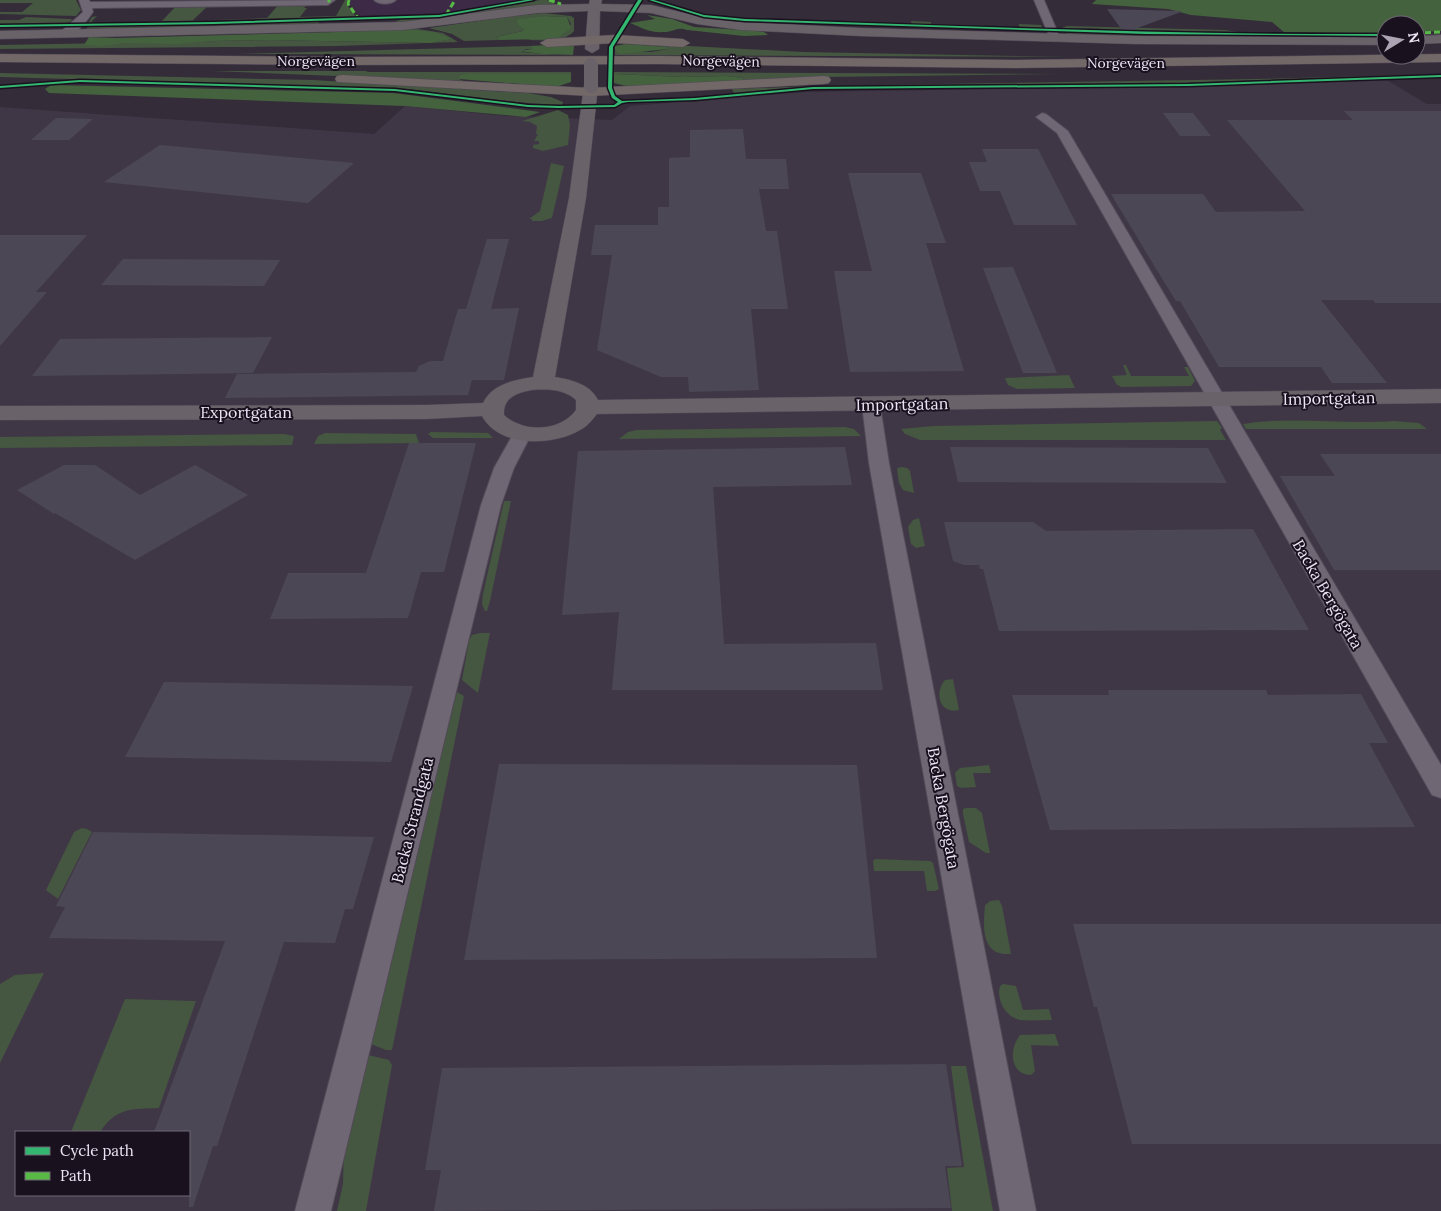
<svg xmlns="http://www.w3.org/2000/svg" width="1441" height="1211" font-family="Lora,serif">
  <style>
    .built { fill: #3c2a47 }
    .industrial { fill: #403746; fill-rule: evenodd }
    .green { fill: #455641 }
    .forest { fill: #45623e }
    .building { fill: #4c4755 }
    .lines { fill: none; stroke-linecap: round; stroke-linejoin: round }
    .street-casing { stroke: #524a57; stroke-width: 2 }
    .secondary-casing { stroke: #524a57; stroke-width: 1 }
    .highway-casing { stroke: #524a57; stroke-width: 1 }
    .street { fill: #6f6874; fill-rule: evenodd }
    .secondary { fill: #6a6269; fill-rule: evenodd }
    .highway { fill: #736868; fill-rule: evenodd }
    .secondary-bridge-casing { stroke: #524a57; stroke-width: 14; stroke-linecap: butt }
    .secondary-bridge { stroke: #6a6269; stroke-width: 14 }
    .quiet { stroke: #58b947; stroke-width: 3; stroke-dasharray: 6 3; stroke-linecap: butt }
    .cycleway-casing { stroke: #19121e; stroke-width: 3 }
    .cycleway { fill: #33b770; fill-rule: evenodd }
    .labels { text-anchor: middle; stroke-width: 4; stroke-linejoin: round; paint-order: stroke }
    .far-street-label { font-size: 14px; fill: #eee4f5; stroke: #19121e }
    .street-label { font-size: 16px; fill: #eee4f5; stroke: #19121e }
  </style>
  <rect width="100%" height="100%" fill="#342c39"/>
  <path class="built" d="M351,0H528L451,13L361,16L350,4Z"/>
  <path class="industrial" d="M1385,79L1427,104H1441V1211H0V107L374,134L405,106L506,116L612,120L630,106L804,92L1250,85ZM16,1132H189V1195H16Z"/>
  <path class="green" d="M0,0H76L81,10L76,16L0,14V12H22L33,3H0Z
    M345,0H348L346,4L356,17L88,23L92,17L97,16L91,22H161L177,5L210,4L192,21L267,18L279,4H308L304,8H307L300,17L336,16Z
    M540,0H547L555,4L396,23L395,22L402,19L444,17Z
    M544,13L571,16L574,18V31C564,43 542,40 527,40C547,35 559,45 571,24L567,17L544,16L516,21L519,27L525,29L523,31L496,37L500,40L464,41L452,34L429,28L514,16Z
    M26,17L70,19L73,20L64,25H0V20H19Z
    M316,21L321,24L86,29L88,27Z
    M911,21L931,22V25L1019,27V24L1041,25L1042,28L912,25Z
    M1067,26L1225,30L1237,32L1062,28Z
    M418,29L443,33L458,42L338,46L0,49V45L271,40L431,43L452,39L348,33L337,31Z
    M1061,32L1237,35L1244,36L1242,38L1068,34Z
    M633,43L803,52L1069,57L615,55V50L651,52L668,49L666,47L626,44Z
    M530,46L532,49H526L521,52L558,55L234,54Z
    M212,71H368L366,72H571V74L459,79L464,81Z
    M614,72L1059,74H1063L825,77L742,81L744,78L727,76L683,77L614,74Z
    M0,73L313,80L528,93L551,97L563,102L562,106L506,101L408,89L0,77Z
    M1441,74L1152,84L805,87L738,93H734L732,89L814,86L1257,79Z
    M558,110L568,115L570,125L568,145L543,151L533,148V145L539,144V141H534L538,134H536L537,126L530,122L522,121Z
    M551,163L564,166L552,218L542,221H532V219H529L540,211Z
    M1123,365H1126L1131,376H1189L1184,367H1188L1195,381L1191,386L1122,387L1117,385L1112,376L1127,375Z
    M1069,375L1075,388L1017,389L1008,385L1005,378Z
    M1217,421L1222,428L1220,430L1226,440H920L905,434L901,429L933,426Z
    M1394,421L1419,423L1427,429H1246L1243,424C1290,416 1346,425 1394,421Z
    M845,427L854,429L861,436L619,439L628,432L637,430Z
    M431,432L488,433L493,438H433L428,434Z
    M325,433L416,434L419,443L314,444L318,436Z
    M284,434L294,436L292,445L0,448V437Z
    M902,467L907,468L910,471L914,493L903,490L899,483L897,468Z
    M504,501H511L490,601L487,611H485L482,604L483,594Z
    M919,518L925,546L916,548L911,544L908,527L913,520Z
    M480,633H490L478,693L462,680L469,641L472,635Z
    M953,679L959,710C939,715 934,692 945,680Z
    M457,692L464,696L392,1050H386L371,1044L430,794Z
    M989,765L991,773H973L976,787L961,788L957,786L955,773L960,768Z
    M966,808H976L982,813L990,853H986L969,842L963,814V809Z
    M82,828L87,829L92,832L58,899L46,890L74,832Z
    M875,859L930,861L933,863L939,889L935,891H927L924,871H874L873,861Z
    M999,900L1002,906L1011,954C981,956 983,928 985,905L990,901Z
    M44,973L0,1063V984L15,975Z
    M1003,984L1016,986L1023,1010L1049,1009L1052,1020C1042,1020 1030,1021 1020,1020C1005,1017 996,999 1000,986Z
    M125,999L196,1001L159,1108C132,1109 117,1107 100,1132H71Z
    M1055,1034L1059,1046L1031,1045L1035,1071L1031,1075C1009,1074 1009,1049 1020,1035Z
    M364,1054L389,1060L392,1065L366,1211H337L343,1184L344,1140Z
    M951,1066H966L993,1211H952L947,1168L964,1167Z"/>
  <path class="forest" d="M1096,0H1441V31L1416,32V25H1386V33H1285L1272,22L1191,15L1168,9L1092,4Z
    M647,15L672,19L694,27L757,31L764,32L768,35L744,36L687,30C677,26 674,32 664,32C649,33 643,28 630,23L655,19Z
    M544,16L567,17L571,28L558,38L553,39L500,40L496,37L523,31L524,29L519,27L516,21L519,19Z
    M413,30L434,32L453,39L431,43L271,40L211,41L177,44L124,43L103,46L84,45L89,37L116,38Z
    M566,44L574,46L573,55L543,54L519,51L532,49L530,46Z
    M626,44L666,47L668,49L620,54L615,50V46Z
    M464,74H571V82L556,87L459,79V76Z
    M614,74L683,77L727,76L744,78L742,81L626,86L614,83Z
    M51,85L393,93L540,112L526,117L405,106L49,93L45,89Z"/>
  <path class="building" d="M1107,9L1181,11V12L1124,33Z
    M1344,111H1441V303H1375L1373,300H1321L1387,383H1332L1321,367H1219L1180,301H1176L1155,267L1111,194H1203L1216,212L1305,211L1227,120H1353Z
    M1163,113H1193L1211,136H1180Z
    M56,118L93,119L69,140H31Z
    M743,129L746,159H786L789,189H759L766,231H777L788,309H751L759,390L689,392L688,377H661L597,350L612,255H591L595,225H658V207H669V158L690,157V130Z
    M160,145L354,163L308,203L104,182Z
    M982,149H1038L1077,225H1014L1000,191H980L969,162H987Z
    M848,173H921L946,243H926L964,371L850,372L834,271H872Z
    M0,235H87L36,292H47L0,346Z
    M487,239H509L491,309L519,308L504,380H472L468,395L225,398L237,374L416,372L419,366L430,361H443L458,309H466Z
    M123,259L280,260L264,286L101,285Z
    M1013,267L1057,373H1023L983,268Z
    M272,337L253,373L32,376L60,339Z
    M409,443H476L444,572H421L408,618L270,619L288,573H366Z
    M845,447L852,485L713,487L724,644L876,643L883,690H612L619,612L562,615L578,451Z
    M950,447L1208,448L1227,483L958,482Z
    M1320,454H1441V570H1334L1280,476H1335Z
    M64,465H95L140,495L195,465L248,495L135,560L55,513L54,514L17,490Z
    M944,522H1033L1046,531L1253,529L1309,630L999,631L983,569H980L979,565H964L953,561Z
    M164,682L413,686L391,762L125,757Z
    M1108,690H1266L1268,695L1361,694L1388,743H1369L1415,827L1050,830L1012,695H1109Z
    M499,764L857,765L877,958L464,960Z
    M93,832L374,837L353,909H345L335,943L284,942L217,1146H213L193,1207H189V1132H154L225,941L49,938L65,907L56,906Z
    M1073,924H1441V1144H1132L1097,1007H1094Z
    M946,1064L962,1166H945L951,1208L434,1211L441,1170H425L442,1068Z"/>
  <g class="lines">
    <g class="street-casing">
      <path id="street" d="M79,0H89L90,2L335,0L328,5L92,8L93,12C86,22 74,39 60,36L59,34C66,26 75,20 83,12Z
        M374,0H396C391,5 379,5 374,0Z
        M1034,0H1044L1060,38L1059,40H1051L1050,38Z
        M1042,113L1046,114L1068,131L1441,765V798L1432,795L1057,133L1036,117Z
        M871,400L877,401L880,405L889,463L1036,1211H1000L869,463L862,405L865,401Z
        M523,427L530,429L532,433L514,468L501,505L331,1211H295L481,505L494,468L516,429Z"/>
    </g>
    <g class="secondary-casing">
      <path id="secondary" d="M590,0H602L601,4L651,5L697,16L741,22L860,28L1135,36L1386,37V45L1135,44L860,36L741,30L697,24L651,13L600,11L599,49L592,53L585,49L588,11L537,13L403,30L0,39V31L403,22L537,5L589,4Z
        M1441,35V43L1416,44V36Z
        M591,82L596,83L598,86L586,198L555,377C572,380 590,384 598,400L1441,389V403L597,414C592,420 588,426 580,430C553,446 499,448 482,416L427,419L0,420V406L427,405L483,403C492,384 514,380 533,377L569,198L584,86L586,83ZM532,390C548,389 564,389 576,400V410C560,432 523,433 504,415C503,398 516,393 532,390Z"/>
    </g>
    <g class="highway-casing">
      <path id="highway" d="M615,35L683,39L690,43L683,47L615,43L547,47L540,43L547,39Z
        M0,54L337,57L658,56L1015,60L1441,54V62L1015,68L658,64L337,65L0,62Z
        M342,75L590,88L824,76L829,77L831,80L829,83L824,84L590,96L337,82L335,79L337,76Z"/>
    </g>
    <use href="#street" class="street"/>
    <use href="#secondary" class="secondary"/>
    <use href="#highway" class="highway"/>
    <g class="secondary-bridge-casing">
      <path id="secondary-bridge" d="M591,65V86"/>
    </g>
    <use href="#secondary-bridge" class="secondary-bridge"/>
    <path class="quiet" d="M349,0L348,4L358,18
      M549,0L561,4
      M328,2L330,0
      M446,15L455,0
      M1416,33L1441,32"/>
    <g class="cycleway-casing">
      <path id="cycleway" d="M526,0H534L439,17L214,24L0,27V25L214,22L439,15Z
        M638,0H642L613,47L612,88L615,96L622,101L695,98L813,87L1189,84L1441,75V77L1189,86L813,89L695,100L628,102L622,103L615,107L559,108L528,107L395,91L80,82L0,88V86L80,80L395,89L528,105L559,106L614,105L618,102L612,98L608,88L609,47Z
        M649,0H654L704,15L745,19C959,26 1172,35 1386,34V36L1146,34L745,21L704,17Z"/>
    </g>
    <use href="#cycleway" class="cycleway"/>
  </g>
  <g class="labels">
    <g class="far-street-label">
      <text x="316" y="66">Norgevägen</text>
      <text transform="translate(721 61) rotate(1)" y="5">Norgevägen</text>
      <text x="1126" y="68">Norgevägen</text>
    </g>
    <g class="street-label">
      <text transform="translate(1329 398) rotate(-1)" y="6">Importgatan</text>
      <text transform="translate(902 404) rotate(-1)" y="6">Importgatan</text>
      <text x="246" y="418">Exportgatan</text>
      <text transform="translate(1328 594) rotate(60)" y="6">Backa Bergögata</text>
      <text transform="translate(944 808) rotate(80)" y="6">Backa Bergögata</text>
      <text transform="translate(412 820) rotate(-76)" y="6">Backa Strandgata</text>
    </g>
  </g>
  <rect x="15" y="1131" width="175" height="65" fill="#19121e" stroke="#6e6674"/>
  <rect x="25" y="1147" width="25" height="8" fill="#33b770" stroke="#6e6674"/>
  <text x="60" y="1156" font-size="15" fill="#eee4f5">Cycle path</text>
  <rect x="25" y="1172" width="25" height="8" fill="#58b947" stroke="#6e6674"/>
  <text x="60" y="1181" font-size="15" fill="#eee4f5">Path</text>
  <g transform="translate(1401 40) rotate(80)"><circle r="24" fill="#19121e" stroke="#6e6674"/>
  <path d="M0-4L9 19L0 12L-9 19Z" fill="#ada4b3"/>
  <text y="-8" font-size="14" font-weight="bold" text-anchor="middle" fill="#eee4f5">N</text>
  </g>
</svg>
